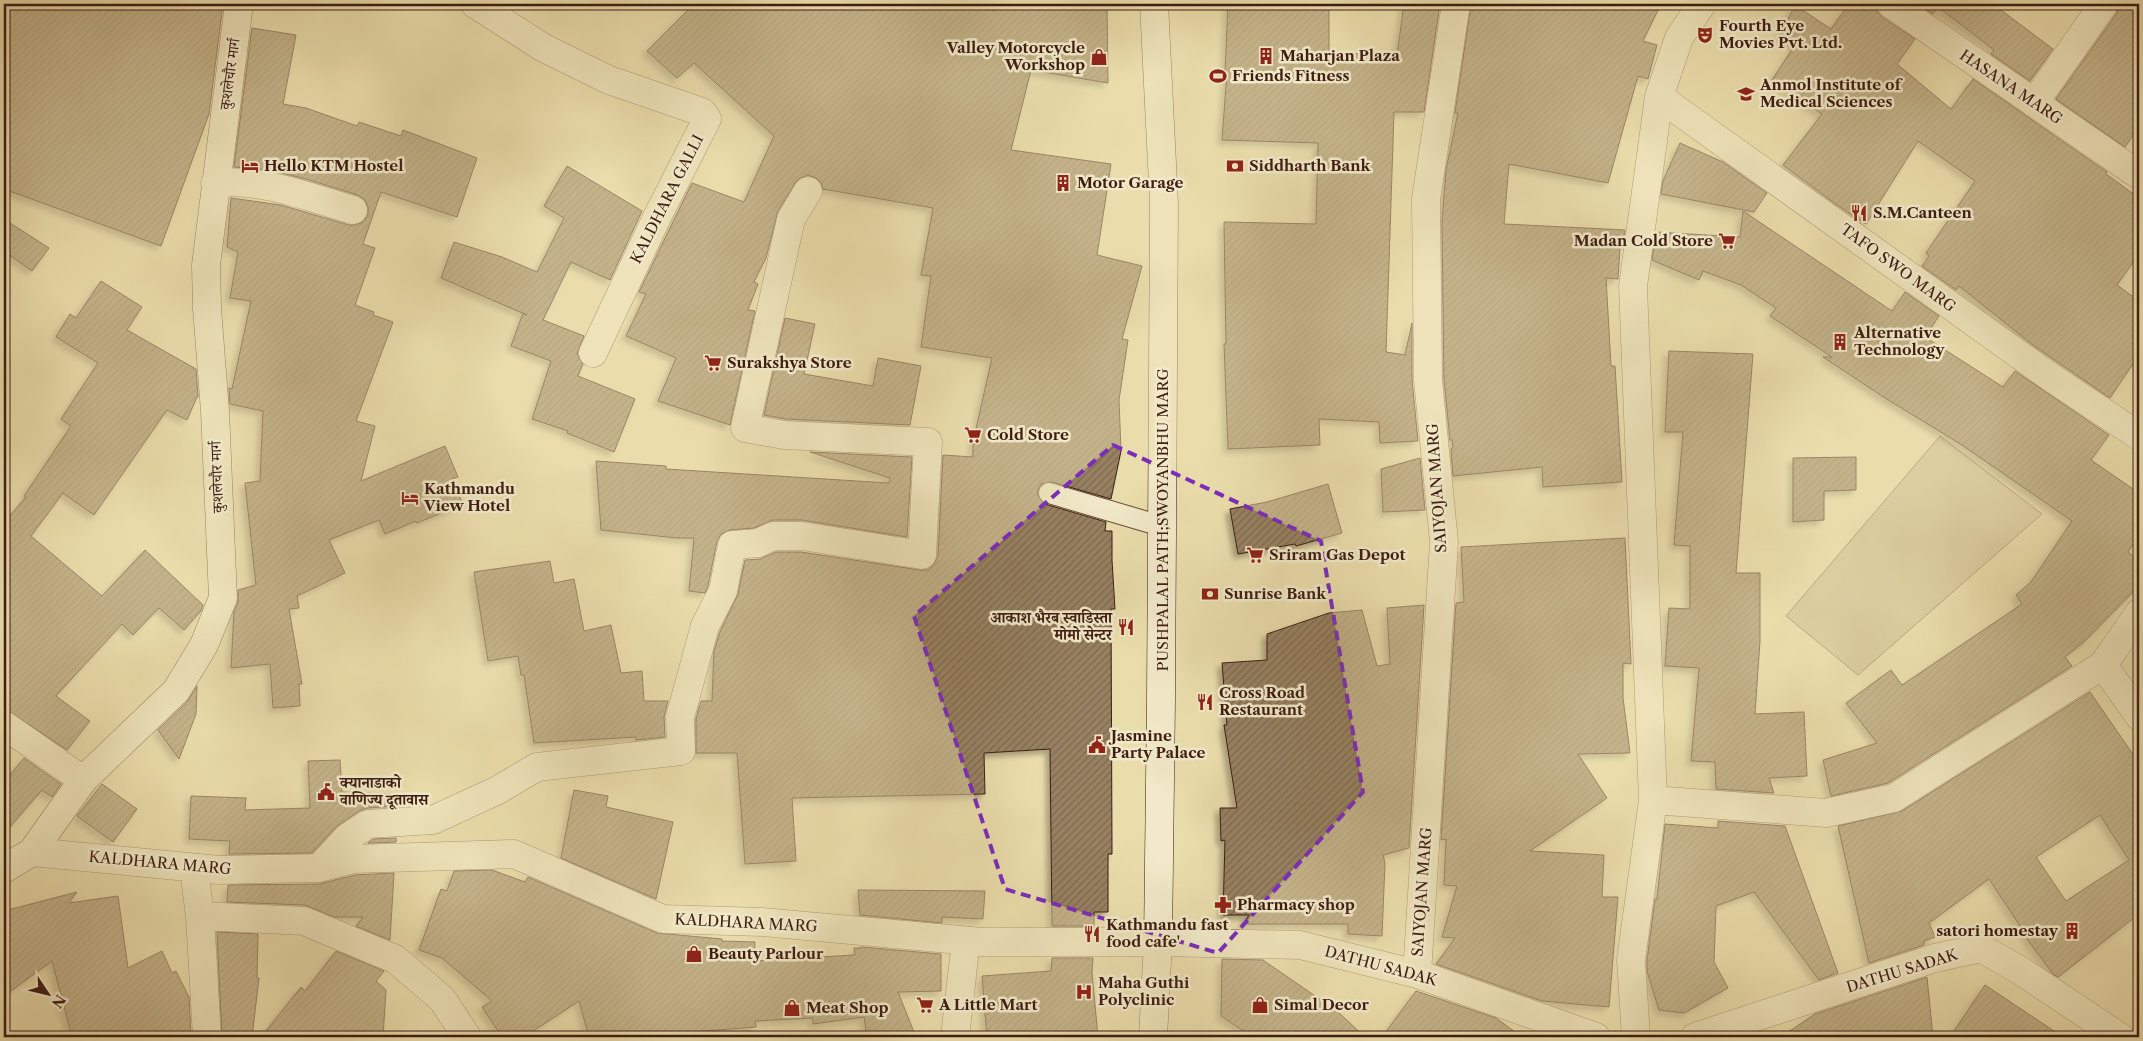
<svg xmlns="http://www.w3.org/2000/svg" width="2143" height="1041" font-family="'Libre Caslon Text','Noto Serif Devanagari',serif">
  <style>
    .green { fill: #cdbc92; stroke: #866c52 }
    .building { fill: url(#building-hatch); stroke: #3e1d12; fill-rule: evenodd; filter: url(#shadow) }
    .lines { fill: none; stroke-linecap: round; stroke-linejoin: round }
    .lane-casing { stroke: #694d38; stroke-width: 22 }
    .street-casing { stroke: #694d38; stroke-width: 29 }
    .secondary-casing { stroke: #3e1d12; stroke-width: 29 }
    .lane { stroke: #f1e9c9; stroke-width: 20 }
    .street { stroke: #f1e9c9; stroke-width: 28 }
    .secondary { stroke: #f1e9c9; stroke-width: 28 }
    .marked { fill: none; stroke: #7b2cbf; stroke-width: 4; stroke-dasharray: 10 6; stroke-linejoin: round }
    .labels { text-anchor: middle; stroke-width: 5; stroke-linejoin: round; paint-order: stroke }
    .poi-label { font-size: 15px; font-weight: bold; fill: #3e1d12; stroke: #f1e9c9; text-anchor: start }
    .street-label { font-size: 15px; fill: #3e1d12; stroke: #f1e9c9 }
  </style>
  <defs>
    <pattern id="building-hatch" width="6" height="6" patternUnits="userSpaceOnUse" patternTransform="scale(1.25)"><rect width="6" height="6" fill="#978162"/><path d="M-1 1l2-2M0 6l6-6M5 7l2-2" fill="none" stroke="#7d694f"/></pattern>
    <filter id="shadow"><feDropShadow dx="-4.5" dy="4.5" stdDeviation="2.5" flood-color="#0004"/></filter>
  </defs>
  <rect width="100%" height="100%" fill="#eaddac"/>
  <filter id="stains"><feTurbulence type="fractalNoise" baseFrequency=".004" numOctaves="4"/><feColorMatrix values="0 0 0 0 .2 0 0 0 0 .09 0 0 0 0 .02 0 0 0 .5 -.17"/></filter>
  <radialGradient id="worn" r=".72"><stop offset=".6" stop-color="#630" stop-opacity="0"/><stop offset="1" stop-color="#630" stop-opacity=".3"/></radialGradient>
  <path class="green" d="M1940,436L2042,514L1858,675L1786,616Z"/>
  <path class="building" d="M4,4H223L209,114L161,246L4,189Z
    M694,4H856L997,10L995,4H1107L1108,83L1031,70L1011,150L1111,164L1097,255L1142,266L1122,339L1128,340L1119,400L1121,451L1111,499L1052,482L1041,484L1038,490V496L1045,504L1106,522L1105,531H1112V560L1115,609H1111L1112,854H1108V912H1094V926H1052L1050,749L984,753L985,794L792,798L796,861L745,864L737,753H696V719L701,701H712L714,651L720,632L738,594L745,560L760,559L776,552H801L920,570H928L934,564L938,556L943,455L973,457V442L992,358L921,347L931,276L921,275L933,208L823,189L821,183L816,178L808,175L800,178L795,183L778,211L766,258L754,282L758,284L748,310L755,311L730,425L658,401L676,358L626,336L646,294L639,292L692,183L744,202L774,136L694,63L677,78L647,51Z
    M1228,4H1329V53L1397,55L1404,4H1440L1424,112H1394L1386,352L1405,355L1412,323V380L1418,441L1380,443L1379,422L1319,419L1320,445L1228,449L1224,344H1226L1224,222L1316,224L1318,143L1222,140L1227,72H1225Z
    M1471,4H1661L1643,41L1657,45L1648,79L1638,76L1608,183L1509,164L1504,224L1625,230L1622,248L1620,247L1618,279L1606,278L1611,366H1615L1622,482L1543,487L1542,467L1453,476L1451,449L1453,448L1452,440H1450L1444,379L1442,222L1446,170L1458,113H1455Z
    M1849,4H1876L1877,11L1882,17L1915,39L1897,64L1951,109L1973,79L2107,172L2106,174L2139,198V254L2117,285L2139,301V355L2110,398L2033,345L1959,286L1956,290L1922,266L1929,256L1926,253L1975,181L1918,141L1866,224L1837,205L1783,165L1822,114L1772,80L1795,45L1780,35L1795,5L1831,29Z
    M1918,4H1993L2053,49L2030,81L1991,54L1994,50L1938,7L1933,14Z
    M2119,4H2139V127L2125,147L2056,99L2117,13Z
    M252,28L296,35L283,104L306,108L357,126L359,122L401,136L403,130L477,158L457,217L381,192L363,244L375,248L355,305L374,312L373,315L393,322L356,421L375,426L361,481L445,446L458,477L452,479L463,504L417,523L416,521L385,534L379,520L329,540L345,573L297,596L299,608L289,609L302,684H299L300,706L273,708L270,664L231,668L234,611L238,603V590L256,585L245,483L260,481L263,411L230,404L229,388L232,389L251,301L230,298L238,252L227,247L231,198L281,205L349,225H356L363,222L368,215V207L365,200L358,195L306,179L270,170L234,167Z
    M1680,143L1723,162L1767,193L1754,212L1661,194L1663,181Z
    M567,166L642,211L610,280L571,262L543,320L584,336L577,354L583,364L578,376L635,399L614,452L567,433L568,431L532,419L551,361L511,346L523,313L527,315L441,278L454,242L502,257L537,272L564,218L544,206Z
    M1743,211L1892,311L1905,292L1939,316L1925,337L2003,387L2015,371L2109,435L2091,460L2139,493V536L2128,552L2139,560V586L2084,642L2065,657L2072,666L1888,783L1831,796L1823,760L1877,743L1846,703L1891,670L1902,685L2022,604L2016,595L2031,582L2072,521L1962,445L1885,398L1823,357H1832L1770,316L1776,308L1741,285L1703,271L1699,280L1652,260L1656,232L1740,237Z
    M4,219L49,248L32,271L4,251Z
    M101,281L142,307L127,330L196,369L198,397H197L187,420L167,410L94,515L63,493L31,536L102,596L145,550L203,605L201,611L184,630L159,608L133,635L122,624L56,696L90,721L67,750L4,708V512L9,517L26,497L24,496L71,426L61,419L98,363L56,337L70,314L76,318Z
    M785,318L815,324L804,374L873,386L878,358L921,366L910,425L786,419L764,415Z
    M1669,351L1753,354L1736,573H1760V641L1755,714L1804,712L1807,776L1769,778L1774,793L1716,789L1715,762L1691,761L1699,668L1665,666L1669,608L1690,609V546L1674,545L1683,432H1665Z
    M810,452L912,457L907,537L802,520H773L754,528L730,530L721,534L717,541L708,586L705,593L689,591L694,538H677L601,530L596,461L666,466V469L889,483L890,478Z
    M1856,457V490L1824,491V520L1793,522V458Z
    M1420,458L1425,510L1383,512L1381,469Z
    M1328,484L1342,533L1296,546L1295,544L1238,554L1230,509L1267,502Z
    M1625,538L1631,664L1623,663V698L1630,753L1578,754L1607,798L1530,851L1604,855L1602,897H1618L1609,1007L1542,1001L1436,964L1455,938L1442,937L1457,886L1444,885L1446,839L1441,840L1456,603L1464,602L1461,547Z
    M550,561L554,583L574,579L584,631L611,625L621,673L642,671L644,701H668L664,717L665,737L636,740V737L534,743L524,675H521L518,656L488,661L474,572Z
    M1424,605L1409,848L1383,855L1385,863L1382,936L1348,934V924H1243L1249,915H1223L1225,840L1221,841L1220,808H1237L1224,725H1227L1222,663L1267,660V634L1329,613L1362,610L1377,666L1390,664L1387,608Z
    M197,686L196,714L179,759L158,730L187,702Z
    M2090,692L2139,763V914L2058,977L2053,974L2027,939L2028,938L1989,879L1929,923L1935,937L1924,941V945L1869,963L1838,826L1902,811ZM2100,815L2129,860L2066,901L2036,857Z
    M24,758L61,784L52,797L42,790L4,834V782Z
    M340,760L342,792L399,794L398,806L367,808L359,811L336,827L312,853L229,854L230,841L189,839L191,796L246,798L245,810L310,808L308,761Z
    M102,784L137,809L113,842L77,816Z
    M574,790L608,796L606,807L673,822L656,899L561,858Z
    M1718,821L1785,826L1838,973L1819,980L1754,892L1716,906L1714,962L1728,988L1684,1013L1659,1010L1647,971V961L1655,899H1657L1665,824L1718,828Z
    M396,838V842L368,843L373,839Z
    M492,870L525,882L528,877L657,933L722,939V941L755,942L754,961L855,955L854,948H861V947L941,954V991L898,992L916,1037H867L864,1017L813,1024V1018L755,1021L756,1027L666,1034V1037H589L579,1001L524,1037H502L482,1007L492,1001L442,958L419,950L441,889L447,891L454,871Z
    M394,873L390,940L356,926L363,917H334L305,905L227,902L228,885L319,884L355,875Z
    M858,890L985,891L983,919L942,917V923L860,915Z
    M77,892L69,903L118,896L128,968L162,951L172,973L176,971L189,997L191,1037H72L52,961L4,996V911Z
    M217,932L258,934L257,978H259L252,1037H222Z
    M336,951L384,971L376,981L386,990L383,1037H261L301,987L305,991Z
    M1052,958H1093L1092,973L1098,1037H987L982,976L1051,971Z
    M1222,959L1263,960L1321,1000L1323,998L1365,1037H1252L1221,1016Z
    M1927,977L1933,1037H1781L1815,1014Z
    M1985,985L2063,1037H1950Z
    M1416,991L1496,1018L1522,1037H1382Z"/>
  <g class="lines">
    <g class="lane-casing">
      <path id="lane" d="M1049,493L1161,526"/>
    </g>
    <g class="street-casing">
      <path id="street" d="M475,4L542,47L609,80L702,112L707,119L658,215L593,353
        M1891,4L2139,175
        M1659,97L2049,376L2139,436
        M2034,103L2104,4
        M215,183C262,178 308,197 353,210
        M2103,665L2139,716
        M4,725L83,780
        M1653,800L1826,813L1894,798L2103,665L2139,613
        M32,852L219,870L319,868L353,859L514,854L663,919L762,922L982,942H1158L1300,945L1417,974L1596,1037
        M319,868L347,838L368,824L433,820L498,790L537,767L681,751L680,717L705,626L723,591L732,545L758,543L773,536H802L922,555L928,442L784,435L745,428L791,219L808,191
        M194,869L200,916L207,1037
        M200,916L304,921L395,959L442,999L467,1037
        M1417,974L1444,542L1428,380L1426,199L1456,4
        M955,1037L966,941
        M1636,1037L1631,960L1653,800L1633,286L1659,97L1679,38L1702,4
        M1695,1037L1935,958L1981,948L2021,971L2120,1037"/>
    </g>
    <g class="secondary-casing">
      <path id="secondary" d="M4,869L32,852L83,780L176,691L204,645L223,598L215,411L207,308L206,265L239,4
        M1153,1037L1158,942L1161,700L1164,204L1154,4"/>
    </g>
    <use href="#lane" class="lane"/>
    <use href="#street" class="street"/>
    <use href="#secondary" class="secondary"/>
  </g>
  <path d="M0 0H2143V1041H0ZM1113,445L1321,541L1363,792L1218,953L1005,889L914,616Z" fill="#eaddac" fill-opacity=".55" fill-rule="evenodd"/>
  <path class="marked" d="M1113,445L1321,541L1363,792L1218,953L1005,889L914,616Z"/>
  <defs>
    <g id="theatre-bare" transform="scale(1.35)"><path d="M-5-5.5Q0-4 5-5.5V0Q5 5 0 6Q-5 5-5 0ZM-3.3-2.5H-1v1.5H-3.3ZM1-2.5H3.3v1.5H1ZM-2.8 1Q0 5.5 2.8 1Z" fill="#8f2418" stroke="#f1e9c9" stroke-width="2.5" paint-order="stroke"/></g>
    <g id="building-bare" transform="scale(1.35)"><path d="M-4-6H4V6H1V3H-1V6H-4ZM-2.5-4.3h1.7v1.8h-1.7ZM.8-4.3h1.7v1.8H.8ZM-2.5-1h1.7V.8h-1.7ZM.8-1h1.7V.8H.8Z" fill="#8f2418" stroke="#f1e9c9" stroke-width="2.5" paint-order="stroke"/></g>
    <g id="shop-bare" transform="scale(1.35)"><path d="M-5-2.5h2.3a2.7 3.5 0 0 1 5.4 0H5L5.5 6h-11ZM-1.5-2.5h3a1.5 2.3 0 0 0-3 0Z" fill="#8f2418" stroke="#f1e9c9" stroke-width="2.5" paint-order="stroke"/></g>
    <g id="stadium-bare" transform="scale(1.35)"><path d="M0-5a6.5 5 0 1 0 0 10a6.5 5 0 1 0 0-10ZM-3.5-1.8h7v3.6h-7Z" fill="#8f2418" stroke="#f1e9c9" stroke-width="2.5" paint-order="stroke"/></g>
    <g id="university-bare" transform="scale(1.35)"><path d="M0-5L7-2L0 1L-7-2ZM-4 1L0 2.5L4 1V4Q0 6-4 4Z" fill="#8f2418" stroke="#f1e9c9" stroke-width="2.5" paint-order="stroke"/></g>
    <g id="hotel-bare" transform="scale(1.35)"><path d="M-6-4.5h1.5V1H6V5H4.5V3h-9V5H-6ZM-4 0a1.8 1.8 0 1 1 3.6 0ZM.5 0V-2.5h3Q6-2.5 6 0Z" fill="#8f2418" stroke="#f1e9c9" stroke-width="2.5" paint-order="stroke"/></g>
    <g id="bank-bare" transform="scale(1.35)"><path d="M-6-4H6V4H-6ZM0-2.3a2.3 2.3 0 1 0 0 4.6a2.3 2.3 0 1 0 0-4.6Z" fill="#8f2418" stroke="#f1e9c9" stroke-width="2.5" paint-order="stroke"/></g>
    <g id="restaurant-bare" transform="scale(1.35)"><path d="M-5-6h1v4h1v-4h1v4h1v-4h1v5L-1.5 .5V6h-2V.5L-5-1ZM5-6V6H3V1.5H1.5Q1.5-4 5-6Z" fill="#8f2418" stroke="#f1e9c9" stroke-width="2.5" paint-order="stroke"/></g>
    <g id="supermarket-bare" transform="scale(1.35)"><path d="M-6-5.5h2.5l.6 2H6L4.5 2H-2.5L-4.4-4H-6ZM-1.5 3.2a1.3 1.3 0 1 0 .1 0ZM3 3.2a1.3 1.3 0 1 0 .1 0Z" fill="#8f2418" stroke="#f1e9c9" stroke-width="2.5" paint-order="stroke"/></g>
    <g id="civic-bare" transform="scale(1.35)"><path d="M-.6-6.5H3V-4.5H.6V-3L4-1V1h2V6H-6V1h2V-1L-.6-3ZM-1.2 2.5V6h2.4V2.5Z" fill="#8f2418" stroke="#f1e9c9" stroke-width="2.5" paint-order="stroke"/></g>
    <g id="pharmacy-bare" transform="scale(1.35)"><path d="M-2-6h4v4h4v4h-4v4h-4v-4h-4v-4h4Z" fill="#8f2418" stroke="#f1e9c9" stroke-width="2.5" paint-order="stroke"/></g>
    <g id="hospital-bare" transform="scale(1.35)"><path d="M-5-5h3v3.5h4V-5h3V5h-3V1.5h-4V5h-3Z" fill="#8f2418" stroke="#f1e9c9" stroke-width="2.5" paint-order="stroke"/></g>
  </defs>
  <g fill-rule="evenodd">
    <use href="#theatre-bare" x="1705" y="35"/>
    <use href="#building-bare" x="1266" y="56"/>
    <use href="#shop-bare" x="1099" y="57"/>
    <use href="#stadium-bare" x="1218" y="76"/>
    <use href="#university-bare" x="1746" y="94"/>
    <use href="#hotel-bare" x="250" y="166"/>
    <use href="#bank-bare" x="1235" y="166"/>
    <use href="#building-bare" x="1063" y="183"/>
    <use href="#restaurant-bare" x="1859" y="213"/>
    <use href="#supermarket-bare" x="1727" y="241"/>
    <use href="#building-bare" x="1840" y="342"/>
    <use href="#supermarket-bare" x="713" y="363"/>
    <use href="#supermarket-bare" x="973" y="435"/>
    <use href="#hotel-bare" x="410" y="498"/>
    <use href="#supermarket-bare" x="1255" y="555"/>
    <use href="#bank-bare" x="1210" y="594"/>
    <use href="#restaurant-bare" x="1126" y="627"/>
    <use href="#restaurant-bare" x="1205" y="702"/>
    <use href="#civic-bare" x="1097" y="745"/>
    <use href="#civic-bare" x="326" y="792"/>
    <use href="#pharmacy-bare" x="1223" y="905"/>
    <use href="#building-bare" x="2072" y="931"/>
    <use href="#restaurant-bare" x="1092" y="934"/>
    <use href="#shop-bare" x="694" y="954"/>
    <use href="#hospital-bare" x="1084" y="992"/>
    <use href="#supermarket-bare" x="925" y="1005"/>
    <use href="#shop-bare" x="1260" y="1005"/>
    <use href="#shop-bare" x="792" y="1008"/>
  </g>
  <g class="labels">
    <g class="poi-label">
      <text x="1719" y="31">Fourth Eye<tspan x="1719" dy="17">Movies Pvt. Ltd.</tspan></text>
      <text x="1085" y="53" text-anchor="end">Valley Motorcycle<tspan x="1085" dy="17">Workshop</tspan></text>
      <text x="1280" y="61">Maharjan Plaza</text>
      <text x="1232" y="81">Friends Fitness</text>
      <text x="1760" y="90">Anmol Institute of<tspan x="1760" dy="17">Medical Sciences</tspan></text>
      <text x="264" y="171">Hello KTM Hostel</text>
      <text x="1249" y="171">Siddharth Bank</text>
      <text x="1077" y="188">Motor Garage</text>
      <text x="1873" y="218">S.M.Canteen</text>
      <text x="1713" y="246" text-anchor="end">Madan Cold Store</text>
      <text x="1854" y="338">Alternative<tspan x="1854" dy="17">Technology</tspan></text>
      <text x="727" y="368">Surakshya Store</text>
      <text x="987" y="440">Cold Store</text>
      <text x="424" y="494">Kathmandu<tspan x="424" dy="17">View Hotel</tspan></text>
      <text x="1269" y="560">Sriram Gas Depot</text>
      <text x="1224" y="599">Sunrise Bank</text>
      <text x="1112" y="623" text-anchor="end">आकाश भैरब स्वाडिस्ता<tspan x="1112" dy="17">मोमो सेन्टर</tspan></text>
      <text x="1219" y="698">Cross Road<tspan x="1219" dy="17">Restaurant</tspan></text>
      <text x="1111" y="741">Jasmine<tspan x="1111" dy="17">Party Palace</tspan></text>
      <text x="340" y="788">क्यानाडाको<tspan x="340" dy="17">वाणिज्य दूतावास</tspan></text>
      <text x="1237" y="910">Pharmacy shop</text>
      <text x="1106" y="930">Kathmandu fast<tspan x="1106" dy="17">food cafe'</tspan></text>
      <text x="2058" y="936" text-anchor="end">satori homestay</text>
      <text x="708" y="959">Beauty Parlour</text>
      <text x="1098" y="988">Maha Guthi<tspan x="1098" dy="17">Polyclinic</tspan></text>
      <text x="939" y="1010">A Little Mart</text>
      <text x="1274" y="1010">Simal Decor</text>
      <text x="806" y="1013">Meat Shop</text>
    </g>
    <g class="street-label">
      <text transform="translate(230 74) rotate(-82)" y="5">कुशलेचौर मार्ग</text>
      <text transform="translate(2011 87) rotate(34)" y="5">HASANA MARG</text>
      <text transform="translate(667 199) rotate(-63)" y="5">KALDHARA GALLI</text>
      <text transform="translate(1898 268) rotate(36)" y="5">TAFO SWO MARG</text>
      <text transform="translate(217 477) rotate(-92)" y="5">कुशलेचौर मार्ग</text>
      <text transform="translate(1437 488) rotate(-94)" y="5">SAIYOJAN MARG</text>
      <text transform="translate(1163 520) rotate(-90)" y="5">PUSHPALAL PATH;SWOYANBHU MARG</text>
      <text transform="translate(160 863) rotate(5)" y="5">KALDHARA MARG</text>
      <text transform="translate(1422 892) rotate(-86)" y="5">SAIYOJAN MARG</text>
      <text transform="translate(746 923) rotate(3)" y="5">KALDHARA MARG</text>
      <text transform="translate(1381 966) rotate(15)" y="5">DATHU SADAK</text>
      <text transform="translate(1902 971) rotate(-17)" y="5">DATHU SADAK</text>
    </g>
  </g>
  <rect width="2143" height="1041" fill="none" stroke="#eaddac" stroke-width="20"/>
  <rect x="5" y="5" width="2133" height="1031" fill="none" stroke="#3e1d12" stroke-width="2.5"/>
  <rect x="10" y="10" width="2123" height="1021" fill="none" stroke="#3e1d12"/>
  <g transform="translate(48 994) rotate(125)" stroke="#f1e9c9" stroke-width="4" paint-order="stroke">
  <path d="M0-4L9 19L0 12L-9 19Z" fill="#3e1d12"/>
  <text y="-8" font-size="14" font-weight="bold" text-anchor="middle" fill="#3e1d12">N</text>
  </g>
  <rect width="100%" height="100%" filter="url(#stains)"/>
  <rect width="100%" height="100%" fill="url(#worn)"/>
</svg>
